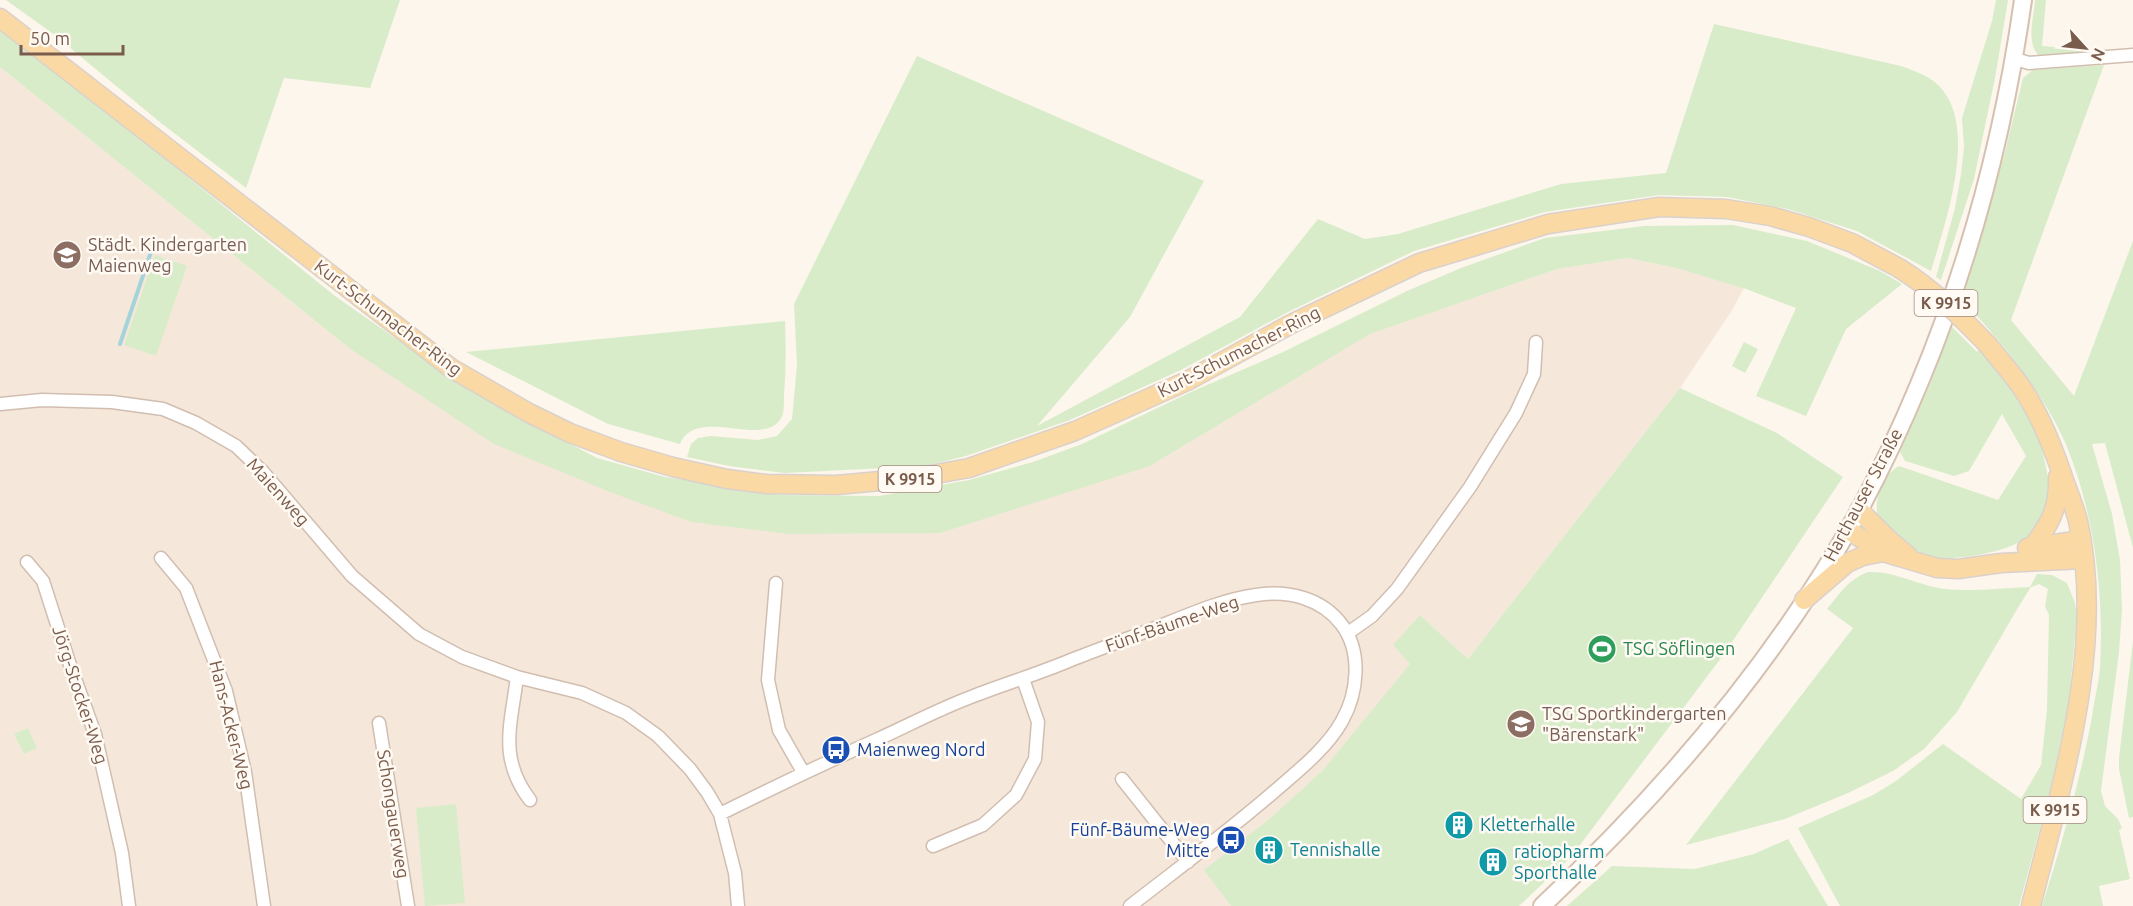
<svg xmlns="http://www.w3.org/2000/svg" width="2133" height="906" font-family="Ubuntu,sans-serif">
  <style>
    .residential { fill: #f5e8da }
    .green { fill: #d8ecc9 }
    .lines { fill: none; stroke-linecap: round; stroke-linejoin: round }
    .stream { stroke: #a5d3da; stroke-width: 4 }
    .street-casing { stroke: #d1beb0; stroke-width: 15 }
    .secondary-casing { stroke: #d6c0b0; stroke-width: 20 }
    .primary-casing { stroke: #dad1cd; stroke-width: 21 }
    .street { stroke: #fff; stroke-width: 12 }
    .secondary { stroke: #fff; stroke-width: 16 }
    .primary { stroke: #fbd9a5; stroke-width: 18 }
    .primary-bridge-casing { stroke: #dad1cd; stroke-width: 21; stroke-linecap: butt }
    .primary-bridge { stroke: #fbd9a5; stroke-width: 18 }
    .labels { text-anchor: middle; stroke-width: 5; stroke-linejoin: round; paint-order: stroke }
    .shield { fill: #fffaf3; stroke: #a28b7f; stroke-width: 1.5 }
    .shield-label { font-size: 16px; font-weight: bold; fill: #7a5c4d }
    .education-label { font-size: 18px; fill: #785e54; stroke: #fffaf3; text-anchor: start }
    .street-label { font-size: 18px; fill: #7a5c4d; stroke: #fffaf3 }
    .leisure-label { font-size: 18px; fill: #27864d; stroke: #fffaf3; text-anchor: start }
    .transit-label { font-size: 18px; fill: #164399; stroke: #fffaf3; text-anchor: start }
    .culture-label { font-size: 18px; fill: #0d838f; stroke: #fffaf3; text-anchor: start }
  </style>
  <rect width="100%" height="100%" fill="#fdf6ec"/>
  <path class="residential" d="M0,67L349,348L691,522L1150,466L1369,334L1557,269L1628,258L1676,268L1744,288L1731,312L1680,388L1468,659L1421,616L1411,664L1322,771L1268,820L1205,870L1231,906H0Z"/>
  <path class="green" d="M6,0H400L370,88L284,78L246,188L161,123L52,33Z
    M1996,0H2008L1995,78L1974,179L1941,280L1936,277L1955,208L1961,174L1964,147L1962,118L1992,21Z
    M2035,0H2046L2042,46L2116,52L2040,57C2025,43 2034,18 2035,0Z
    M1714,24L1901,66C1914,71 1928,75 1938,85C1980,125 1945,223 1931,271L1857,231L1788,209L1727,197L1659,195L1545,212L1414,251L1286,313L1181,370L1070,420L966,456L925,466L785,473L729,466L687,457L691,444L698,438L711,436L758,440L777,436L792,419L797,365L794,304L917,56L1204,181L1130,317L1037,426L1240,317L1318,219L1365,239L1398,234L1561,184L1666,173Z
    M0,30L61,75L335,296L472,392L597,458L665,477L780,495L879,496L969,480L1033,462L1082,444L1191,392L1281,353L1407,291L1461,268L1545,238L1644,226L1733,225L1807,241L1880,271L1902,284L1846,329L1806,416L1756,396L1796,308L1746,289L1676,268L1628,258L1557,269L1370,334L1150,466L940,533L789,534L691,522L610,492L494,444L349,348L0,67Z
    M2104,65L2011,320L2074,396L2133,241V548L2105,443L2092,444L2112,514L2120,560L2122,609L2119,652L2101,791L2105,806L2118,819L2122,828L2119,830L2130,879L2099,886L2103,906H2042C2062,843 2080,781 2092,717C2094,700 2099,683 2100,667C2104,595 2095,519 2069,452C2050,401 2000,339 1962,300L2004,156L2023,78L2033,70Z
    M155,255L187,266L156,356L124,345Z
    M785,321C786,346 786,370 784,395C784,401 784,409 783,414C769,453 697,403 680,444L608,424L466,352Z
    M1951,326L1977,352L1980,348C2002,375 2028,404 2039,437C2044,455 2047,474 2051,492V497C2046,508 2042,522 2035,531C2019,551 1952,563 1929,556C1908,550 1893,532 1878,517C1873,501 1884,473 1899,466L1998,500L2026,456L2002,414L1969,471L1954,476L1905,461L1900,452L1931,382Z
    M1744,342L1758,349L1745,373L1732,366Z
    M1680,388L1777,433L1843,477L1724,654L1571,857L1519,906H1231L1204,870L1268,820L1322,771L1410,664L1393,645L1420,615L1468,659Z
    M1868,572C1896,571 1919,586 1946,589C1973,592 2003,588 2030,587L2037,574L2052,575L2067,583L2075,603L2077,615L2069,701L2053,779L2019,906H1840L1798,828L1873,795L1896,781L1943,744L2021,799L2041,765L2047,710L2049,615L2045,606L2048,589L2039,584L2031,587L2019,606L1957,712L1924,749L1893,771L1848,793L1785,819L1686,845L1853,628L1827,609C1839,594 1849,579 1868,572Z
    M2133,641V817L2129,818L2119,769V758Z
    M28,728L37,748L24,754L14,734Z
    M456,804L465,903L425,906L416,808Z
    M1788,839L1828,906H1567L1612,866L1695,869L1754,854Z"/>
  <g class="lines">
    <path class="stream" d="M120,344L155,240"/>
    <g class="street-casing">
      <path id="street" d="M2015,59L2029,63L2133,55
        M0,404L42,400L112,402L163,409L196,423L236,446L263,472L352,576L419,634L462,657L517,677L582,693L626,713L658,736L690,769L707,792L720,814L735,873L738,906
        M161,558L186,588L226,691L245,772L264,906
        M27,562L43,581L69,662L95,734L122,853L129,906
        M776,583L768,680L779,730L803,772
        M1348,633L1372,616L1397,589L1470,487L1516,413L1534,374L1536,342
        M517,677C511,725 498,758 530,800
        M379,723L408,906
        M1122,779L1188,862
        M720,814C772,788 825,763 878,739C909,725 939,709 971,697C1004,684 1038,674 1071,660C1099,649 1127,639 1155,628C1188,615 1221,600 1256,595C1288,590 1322,598 1342,625C1362,652 1358,693 1342,721C1327,748 1299,770 1276,790C1229,831 1179,868 1130,906
        M933,846L983,825L1016,795L1035,759L1038,722L1023,679"/>
    </g>
    <g class="secondary-casing">
      <path id="secondary" d="M1542,906C1665,790 1779,658 1860,509C1944,351 1998,177 2023,0"/>
    </g>
    <g class="primary-casing">
      <path id="primary" d="M0,18L451,368L529,413L570,433L621,452L673,467L727,479L766,484L836,485L914,478L969,468L1075,431L1187,381L1291,324L1419,263L1548,224L1659,207L1726,209L1770,216L1809,227L1852,243L1899,268
        M1988,345C1999,359 2012,373 2022,388C2039,413 2052,445 2062,474C2067,490 2074,505 2078,521C2106,646 2061,786 2031,906
        M1859,510L1889,540L1908,556
        M1848,530L1883,552L1937,568L1958,569L2001,563L2084,559
        M2033,546C2051,523 2059,507 2058,477
        M2027,548L2081,540
        M1804,600L1847,563L1863,556L1883,552"/>
    </g>
    <use href="#street" class="street"/>
    <use href="#secondary" class="secondary"/>
    <use href="#primary" class="primary"/>
    <g class="primary-bridge-casing">
      <path id="primary-bridge" d="M1899,268C1933,289 1960,316 1988,345"/>
    </g>
    <use href="#primary-bridge" class="primary-bridge"/>
  </g>
  <defs>
    <g id="school-disc" transform="scale(1.5)"><circle r="9.5" fill="#8d6e63" stroke="#fffaf3"/><path d="M0-5L7-2L0 1L-7-2ZM-4 1L0 2.5L4 1V4Q0 6-4 4Z" fill="#fff"/></g>
    <g id="stadium-disc" transform="scale(1.5)"><circle r="9.5" fill="#2e9e5b" stroke="#fffaf3"/><path d="M0-5a6.5 5 0 1 0 0 10a6.5 5 0 1 0 0-10ZM-3.5-1.8h7v3.6h-7Z" fill="#fff"/></g>
    <g id="bus-disc" transform="scale(1.5)"><circle r="9.5" fill="#1a4fb4" stroke="#fffaf3"/><path d="M-5-6H5V4H4V6H2V4H-2V6H-4V4H-5ZM-3.5-4V0h7V-4ZM-3.5 1.2v1.5H-2V1.2ZM2 1.2v1.5H3.5V1.2Z" fill="#fff"/></g>
    <g id="building-disc" transform="scale(1.5)"><circle r="9.5" fill="#0f9aa8" stroke="#fffaf3"/><path d="M-4-6H4V6H1V3H-1V6H-4ZM-2.5-4.3h1.7v1.8h-1.7ZM.8-4.3h1.7v1.8H.8ZM-2.5-1h1.7V.8h-1.7ZM.8-1h1.7V.8H.8Z" fill="#fff"/></g>
  </defs>
  <g fill-rule="evenodd">
    <use href="#school-disc" x="67" y="255"/>
    <use href="#stadium-disc" x="1602" y="649"/>
    <use href="#school-disc" x="1521" y="724"/>
    <use href="#bus-disc" x="836" y="750"/>
    <use href="#building-disc" x="1459" y="825"/>
    <use href="#bus-disc" x="1231" y="840"/>
    <use href="#building-disc" x="1269" y="850"/>
    <use href="#building-disc" x="1493" y="862"/>
  </g>
  <g class="labels">
    <g class="shield">
      <rect x="1914.5" y="290" width="63" height="26" rx="4.5"/>
      <rect x="878.5" y="466" width="63" height="26" rx="4.5"/>
      <rect x="2023.5" y="797" width="63" height="26" rx="4.5"/>
    </g>
    <g class="shield-label">
      <text x="1946" y="309">K 9915</text>
      <text x="910" y="485">K 9915</text>
      <text x="2055" y="816">K 9915</text>
    </g>
    <g class="education-label">
      <text x="88" y="251">Städt. Kindergarten<tspan x="88" dy="21">Maienweg</tspan></text>
      <text x="1542" y="720">TSG Sportkindergarten<tspan x="1542" dy="21">"Bärenstark"</tspan></text>
    </g>
    <g class="street-label">
      <text transform="translate(388 318) rotate(37)" y="6">Kurt-Schumacher-Ring</text>
      <text transform="translate(1239 352) rotate(-27)" y="6">Kurt-Schumacher-Ring</text>
      <text transform="translate(278 492) rotate(48)" y="6">Maienweg</text>
      <text transform="translate(1863 495) rotate(-62)" y="6">Harthauser Straße</text>
      <text transform="translate(1172 624) rotate(-19)" y="6">Fünf-Bäume-Weg</text>
      <text transform="translate(80 695) rotate(72)" y="6">Jörg-Stocker-Weg</text>
      <text transform="translate(231 725) rotate(76)" y="6">Hans-Acker-Weg</text>
      <text transform="translate(393 814) rotate(81)" y="6">Schongauerweg</text>
    </g>
    <g class="leisure-label">
      <text x="1623" y="655">TSG Söflingen</text>
    </g>
    <g class="transit-label">
      <text x="857" y="756">Maienweg Nord</text>
      <text x="1210" y="836" text-anchor="end">Fünf-Bäume-Weg<tspan x="1210" dy="21">Mitte</tspan></text>
    </g>
    <g class="culture-label">
      <text x="1480" y="831">Kletterhalle</text>
      <text x="1290" y="856">Tennishalle</text>
      <text x="1514" y="858">ratiopharm<tspan x="1514" dy="21">Sporthalle</tspan></text>
    </g>
  </g>
  <g transform="translate(2085 48) rotate(117)" stroke="#fffaf3" stroke-width="4.5" paint-order="stroke">
  <path d="M0-4.5L10 22L0 15L-10 22Z" fill="#7a5c4d"/>
  <text y="-9" font-size="16" font-weight="bold" text-anchor="middle" fill="#7a5c4d">N</text>
  </g>
  <path d="M21 45v9h102v-9" fill="none" stroke="#7a5c4d" stroke-width="3"/>
  <text x="30" y="45" font-size="18" fill="#7a5c4d" stroke="#fffaf3" stroke-width="4.5" paint-order="stroke">50 m</text>
</svg>
